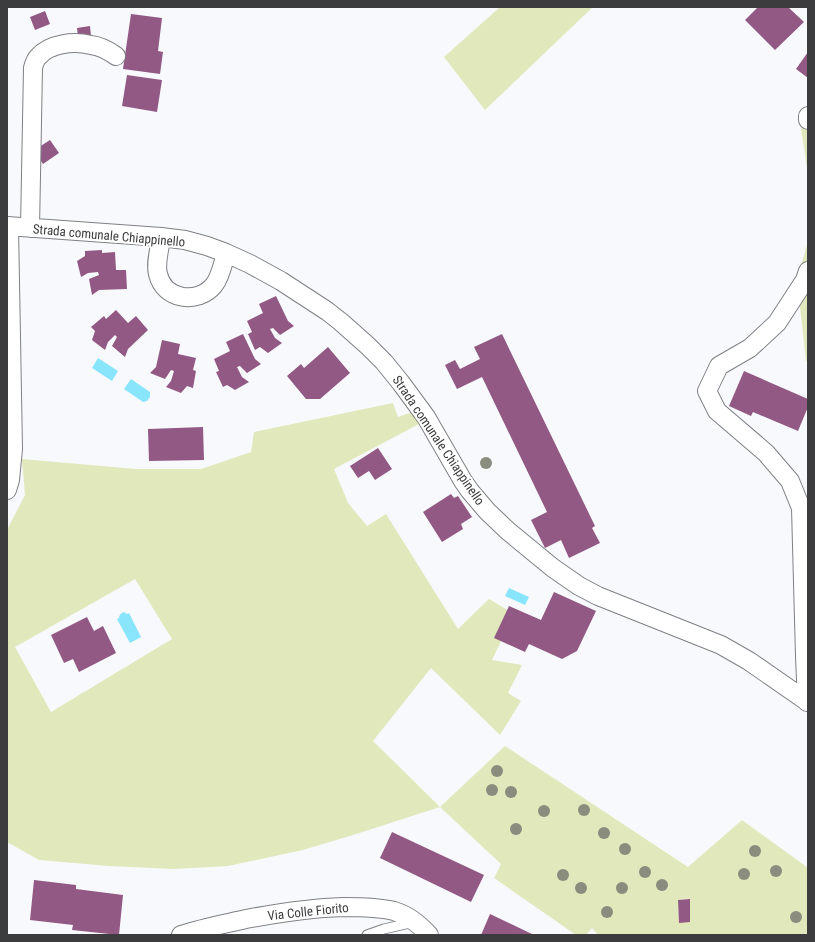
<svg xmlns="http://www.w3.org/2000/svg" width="815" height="942" font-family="'Roboto Condensed',sans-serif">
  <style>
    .green { fill: #e1e8bc; fill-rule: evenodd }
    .water { fill: #89e5fc }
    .building { fill: #915984 }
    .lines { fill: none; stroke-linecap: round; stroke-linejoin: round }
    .lane-casing { stroke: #7f8084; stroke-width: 11 }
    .street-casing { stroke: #7f8084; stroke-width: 20 }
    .lane { stroke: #fff; stroke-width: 9 }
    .street { stroke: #fff; stroke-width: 18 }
    .tree { fill: #8a8d7d }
    .labels { text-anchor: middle; stroke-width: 4; stroke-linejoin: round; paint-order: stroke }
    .street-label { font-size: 13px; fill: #3c3c3e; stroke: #fff }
  </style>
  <rect width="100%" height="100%" fill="#f8f9fd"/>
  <path class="green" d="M500,7H593L485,110L444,57Z
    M808,107V175L800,121Z
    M808,242V361H806L797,279Z
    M393,403L398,417L412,412L419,424L334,469L348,503L367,526L386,514L458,629L489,599L514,614L492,660L522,665L508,693L521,701L500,735L431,668L373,741L440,807L505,746L688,867L742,820L808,868V935H598L592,928L586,935H576L494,878L501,864L440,807L353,835L303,850L228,866L174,869L109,866L39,860L7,842V530L25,495L22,459L136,469H201L251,452L254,432ZM135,579L172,639L51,712L15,647ZM690,899V922H679L678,900Z"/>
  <path class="water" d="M98,358L118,371L112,381L92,368Z
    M131,379L150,392V397L147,401L143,402L124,389Z
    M509,588L529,597L525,605L505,596Z
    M124,612L127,614L129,613L141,637L130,643L117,619L119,618C119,615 121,613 124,612Z"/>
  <path class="building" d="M758,7H788L804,22L775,50L745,20Z
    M45,11L50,24L35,30L30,17Z
    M131,14L162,18L158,51L163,52L160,74L123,69Z
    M90,26L91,36L78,37L77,28Z
    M808,52V78L796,69Z
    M127,75L162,80L157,112L122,106Z
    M50,140L59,153L43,164L36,154V149Z
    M102,250V253L115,252L116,270H126L127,289L99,290L92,295L89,279L99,275L98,272L88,273L81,277L77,261L85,256V251Z
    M276,296L288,321L294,326L280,335L273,328L270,329L275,338L282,343L268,353L260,347L255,350L248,334L252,332L247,321L263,313L259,304Z
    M116,310L128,323L136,316L148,330L128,349L125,357L112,346L117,337L115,335L108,342L105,350L92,340L95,331L91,327L104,316L106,319Z
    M243,334L255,359L261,364L247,373L240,366L237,367L242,377L249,382L235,390L227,385L223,387L216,372L219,371L214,359L230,351L226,342Z
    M502,334L595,526L592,528L600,543L569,558L561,540L545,548L531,520L547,512L482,377L457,389L445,365L455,360L460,369L480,359L474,347Z
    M162,340L180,344L178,354L196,358L193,370L196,371L193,388L187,386L181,393L166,387L171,381L174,371L171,370L165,379L150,373L156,367Z
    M328,347L350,373L320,399H306L287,376L301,364L304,368Z
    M744,371L808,399V407L798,431L753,412L751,416L729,406Z
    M203,427L204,460L149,461L148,429Z
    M378,448L392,469L375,480L369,471L358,478L350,466Z
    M451,494L454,498L458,496L472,517L461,524L463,529L442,542L423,512Z
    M554,592L596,611L577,651L562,659L529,644L525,652L494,638L509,606L541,620Z
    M87,617L94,631L103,626L116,653L79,672L73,659L64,663L51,635Z
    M392,832L484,875L471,902L380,858Z
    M34,880L76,885V889L123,895L119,935L72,930L73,925L30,920Z
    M690,899V922L679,923L678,900Z
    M490,914L534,935H481Z"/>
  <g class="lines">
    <g class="lane-casing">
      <path id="lane" d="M367,935L384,929L414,922"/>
    </g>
    <g class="street-casing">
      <path id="street" d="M808,116V120
        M7,226L161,237L185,240L207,246L226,253L250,264L281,281L327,311L341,322L368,346L384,362L401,383L426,417L463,481L470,491L487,511L508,531L553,568L579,586L598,596L721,645L749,661L808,702
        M30,228L33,68C34,64 35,60 38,57C50,43 74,41 91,45C100,46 109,51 116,56
        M161,237C160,249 155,263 158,274C164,300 198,305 214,285C221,276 223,263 226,253
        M7,490L10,480L13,449L9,226
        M807,702L805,656L801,508L790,481L766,453L717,411L707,391L719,366L750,348L777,323L805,280L808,271
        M181,935C202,928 224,924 246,919C278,913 310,908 343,907C360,907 378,907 394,911C408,915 420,925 429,935"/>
    </g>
    <use href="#lane" class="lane"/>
    <use href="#street" class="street"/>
  </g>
  <g class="tree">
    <circle cx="486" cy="463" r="6"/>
    <circle cx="497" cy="771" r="6"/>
    <circle cx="492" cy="790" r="6"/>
    <circle cx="511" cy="792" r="6"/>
    <circle cx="584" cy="810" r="6"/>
    <circle cx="544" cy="811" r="6"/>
    <circle cx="516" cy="829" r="6"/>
    <circle cx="604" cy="833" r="6"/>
    <circle cx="625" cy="849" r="6"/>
    <circle cx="755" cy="851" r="6"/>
    <circle cx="776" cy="871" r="6"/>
    <circle cx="645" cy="872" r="6"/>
    <circle cx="744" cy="874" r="6"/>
    <circle cx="563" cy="875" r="6"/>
    <circle cx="662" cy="885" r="6"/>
    <circle cx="581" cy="888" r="6"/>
    <circle cx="622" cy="888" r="6"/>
    <circle cx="607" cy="912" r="6"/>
    <circle cx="796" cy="917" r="6"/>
  </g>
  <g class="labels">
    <g class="street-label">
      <text transform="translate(109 235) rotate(5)" y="5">Strada comunale Chiappinello</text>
      <text transform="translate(439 440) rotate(56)" y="5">Strada comunale Chiappinello</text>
      <text transform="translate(308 911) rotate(-6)" y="5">Via Colle Fiorito</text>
    </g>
  </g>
  <rect width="815" height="942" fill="none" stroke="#3c3c3e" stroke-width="16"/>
</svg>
